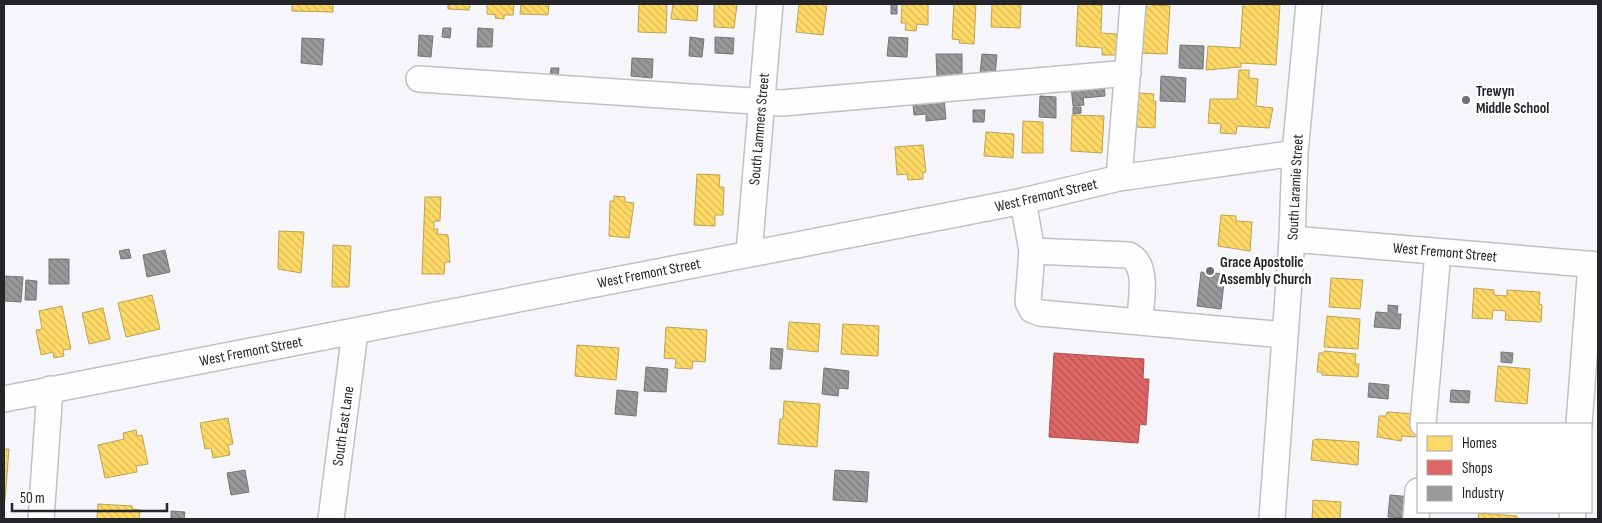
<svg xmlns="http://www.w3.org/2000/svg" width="1602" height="523" font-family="'Sofia Sans Condensed',sans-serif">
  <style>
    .homes { fill: url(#homes-back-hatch); stroke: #bda354 }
    .shops { fill: url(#shops-back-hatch); stroke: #a85254 }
    .industry { fill: url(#industry-back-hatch); stroke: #767677 }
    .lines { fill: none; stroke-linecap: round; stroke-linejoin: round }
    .minor-casing { stroke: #c0c0c5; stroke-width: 28 }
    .minor { stroke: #fefefe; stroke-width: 25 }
    .poi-dot { fill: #6d6e72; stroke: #fff; stroke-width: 2 }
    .labels { text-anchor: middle; stroke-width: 5; stroke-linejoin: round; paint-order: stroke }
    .poi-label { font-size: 15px; font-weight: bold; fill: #242529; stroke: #fff; text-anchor: start }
    .street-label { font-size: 15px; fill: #242529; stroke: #fff }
  </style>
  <defs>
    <pattern id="homes-back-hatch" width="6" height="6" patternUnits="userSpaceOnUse" patternTransform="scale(1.25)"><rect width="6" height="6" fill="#ffd966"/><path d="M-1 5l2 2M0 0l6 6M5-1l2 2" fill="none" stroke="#daba58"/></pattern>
    <pattern id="shops-back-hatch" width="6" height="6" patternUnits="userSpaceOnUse" patternTransform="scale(1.25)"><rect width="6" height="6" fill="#e06666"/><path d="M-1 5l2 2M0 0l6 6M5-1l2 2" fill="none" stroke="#b55454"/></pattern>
    <pattern id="industry-back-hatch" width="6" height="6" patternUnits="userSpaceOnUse" patternTransform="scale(1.25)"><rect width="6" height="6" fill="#999"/><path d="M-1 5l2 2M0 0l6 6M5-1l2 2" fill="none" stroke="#7d7d7d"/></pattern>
  </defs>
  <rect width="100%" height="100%" fill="#f5f5fa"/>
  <path class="homes" d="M292,4H333V12L292,11Z
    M448,4H470L469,10L448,9Z
    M487,4H514L513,15H504V19L495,18L496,15L487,14Z
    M521,4H549L548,15L520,14Z
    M639,4H667L666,33L638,32Z
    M673,4H698L697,21L671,19Z
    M714,4H737L734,28L714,27Z
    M799,4H827L823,35L796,32Z
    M902,4H928V25L917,24L916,31L905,30L906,23H901Z
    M954,4H976L974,44L959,43L960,40L952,39Z
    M992,4H1021L1020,28L991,27Z
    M1078,4L1102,5L1101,33L1117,34L1116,55H1102V48L1076,46Z
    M1142,4L1170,6L1167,54L1139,53Z
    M1243,4L1280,5L1276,65L1241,63V67L1206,70L1208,46L1240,48Z
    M1239,70H1249V78L1258,79L1256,106L1273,108L1269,128L1237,126L1236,134L1220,133L1221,124L1208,123L1210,99H1237Z
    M1139,93L1154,94L1153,101H1156L1155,128L1136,127Z
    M1072,115L1104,116L1102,153L1071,151Z
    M1023,121L1043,122V153H1022Z
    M986,132L1014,134L1013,158L984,156Z
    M923,145L926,172L923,173V179L908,180L907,174L897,175L895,147Z
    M697,174L720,175L719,187H724L723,215H715V226L694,225Z
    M614,196L625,197V202L634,203L629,238L609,236L610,201H614Z
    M425,197H441L440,221H434V229H438L437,234L448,235L450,262H445L444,274H422Z
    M1221,215L1236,216V221L1252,222L1250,251L1218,246Z
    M279,231L304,232L301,273L278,269Z
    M333,245L351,246L349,287H332Z
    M1331,278L1363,280L1360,309L1329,307Z
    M1474,288L1494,290V295L1507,296V290L1540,292L1539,304L1542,305L1541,322L1505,320L1506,311L1493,310L1492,319L1472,318Z
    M152,295L160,329L126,337L118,303Z
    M62,306L71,349L63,350L64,356L54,358L53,352L41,355L36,330L42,329L39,311Z
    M103,308L110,339L89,344L82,313Z
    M1327,316L1360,319L1358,349L1324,347Z
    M789,322L820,324L818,352L787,349Z
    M843,324L879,326L878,356L841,354Z
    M666,327L707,330L705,362L693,361L692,369L675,368L676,359L664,358Z
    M577,345L619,348L616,380L575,376Z
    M1324,351L1356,354L1355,364H1359L1358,377L1322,375V372H1317L1319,353H1324Z
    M1498,366L1530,369L1527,404L1495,401Z
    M784,401L820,404L817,447L778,444L780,419H783Z
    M1387,412L1417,414L1415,437L1402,436L1401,441L1377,437L1379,416H1386Z
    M228,418L233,444L228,445L230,455L213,458L211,448L205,449L200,423Z
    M136,430L137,436L142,435L148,464L136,466L137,472L105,478L98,445L120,440L124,439L123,433Z
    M1318,439L1359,442L1358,465L1311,460L1313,440Z
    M4,449H9L5,500H4Z
    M1313,500L1341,502L1340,519H1312Z
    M98,504L132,506V509L140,510L139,519H97Z
    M1479,513L1517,516V519H1478Z"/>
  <path class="shops" d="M1054,353L1144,359L1143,379H1149L1146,425L1140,424L1138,443L1049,437Z"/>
  <path class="industry" d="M891,4H897V14H891Z
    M443,28H451L450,38L442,37Z
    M478,28L493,29L492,47H477Z
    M419,35L433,36L431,57L418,56Z
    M690,37L704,39L702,57L689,56Z
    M715,37L734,38L733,54L715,53Z
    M889,37L908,38L907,57L887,56Z
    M302,38L324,39L322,65L301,63Z
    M1180,45L1204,46L1203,69L1179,68Z
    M936,54H962V76H937Z
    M982,54L997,55L995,75L980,74Z
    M632,58L653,59L652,78L631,76Z
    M551,68H559L558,79L550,78Z
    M1161,76L1186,78L1185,102L1160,101Z
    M1104,83L1105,96L1083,98L1084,105L1073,106L1071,86Z
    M1040,96L1056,97V118L1039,117Z
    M944,99L946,119L926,121V114L914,115L913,104Z
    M1073,107H1081V113L1073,114Z
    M973,110H985L984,122H973Z
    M129,249L131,258L121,259L119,251Z
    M165,250L170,272L147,277L143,255Z
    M49,259H69V284H49Z
    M1201,272L1225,274L1221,309L1197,306Z
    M4,276L23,277L21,302L4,301Z
    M26,280L37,281L36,300H25Z
    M1388,305L1398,306L1397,314H1401L1400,329L1374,327L1376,312L1388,313Z
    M771,348L783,349L781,369H770Z
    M1501,352L1513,353L1512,363L1501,362Z
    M646,367L668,369L666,392L644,391Z
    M824,368L849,371L848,389L839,388L838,396L822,394Z
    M1369,383L1389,385L1388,399L1368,397Z
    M617,390L638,392L636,416L615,414Z
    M1451,390L1470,391L1469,403L1450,402Z
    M245,470L249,492L231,495L227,473Z
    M835,470L869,472L867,502L833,500Z
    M1390,495L1412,497L1410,518L1388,517Z
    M171,511L185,512L184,519H171Z"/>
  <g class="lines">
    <g class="minor-casing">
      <path id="minor" d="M419,79L782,103L1128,73
        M1119,178L1133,4
        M1023,201L1032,251L1028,302L1032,310L1040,313L1285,335
        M1292,239L1598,265
        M1032,251L1129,255C1150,266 1140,302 1140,322
        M749,253L770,4
        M4,399L1023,201L1119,178L1295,153
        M1423,424L1438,252
        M1579,424L1591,264
        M41,519L50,389
        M331,519L355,332
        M1272,519L1292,239L1295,153L1309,4
        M1416,519L1418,491
        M1572,519L1573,512"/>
    </g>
    <use href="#minor" class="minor"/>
  </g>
  <g class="poi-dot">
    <circle cx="1466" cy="100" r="5"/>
    <circle cx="1210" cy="271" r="5"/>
  </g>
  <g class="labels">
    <g class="poi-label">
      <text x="1476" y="96">Trewyn<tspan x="1476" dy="17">Middle School</tspan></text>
      <text x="1220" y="267">Grace Apostolic<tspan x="1220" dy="17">Assembly Church</tspan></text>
    </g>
    <g class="street-label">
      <text transform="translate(759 129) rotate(-85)" y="5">South Lammers Street</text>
      <text transform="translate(1295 187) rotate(-87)" y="5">South Laramie Street</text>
      <text transform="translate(1046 195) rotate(-13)" y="5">West Fremont Street</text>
      <text transform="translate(1445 252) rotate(5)" y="5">West Fremont Street</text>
      <text transform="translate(649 273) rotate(-11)" y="5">West Fremont Street</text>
      <text transform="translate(251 351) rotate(-11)" y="5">West Fremont Street</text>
      <text transform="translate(343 426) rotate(-82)" y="5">South East Lane</text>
    </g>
  </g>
  <rect width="1602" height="523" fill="none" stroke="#242529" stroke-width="10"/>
  <rect x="1417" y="423" width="175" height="90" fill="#ffffff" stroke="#a7a8a9"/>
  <rect x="1427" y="436" width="25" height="15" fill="#ffd966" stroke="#a7a8a9"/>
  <text x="1462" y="448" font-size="15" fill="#242529">Homes</text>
  <rect x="1427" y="460" width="25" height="15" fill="#e06666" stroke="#a7a8a9"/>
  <text x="1462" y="473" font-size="15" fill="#242529">Shops</text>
  <rect x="1427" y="486" width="25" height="15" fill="#999999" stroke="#a7a8a9"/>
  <text x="1462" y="498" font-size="15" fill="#242529">Industry</text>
  <path d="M12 503v8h155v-8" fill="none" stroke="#242529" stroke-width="2.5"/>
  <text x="20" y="503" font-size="15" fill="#242529" stroke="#ffffff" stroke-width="4" paint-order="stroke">50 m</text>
</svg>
